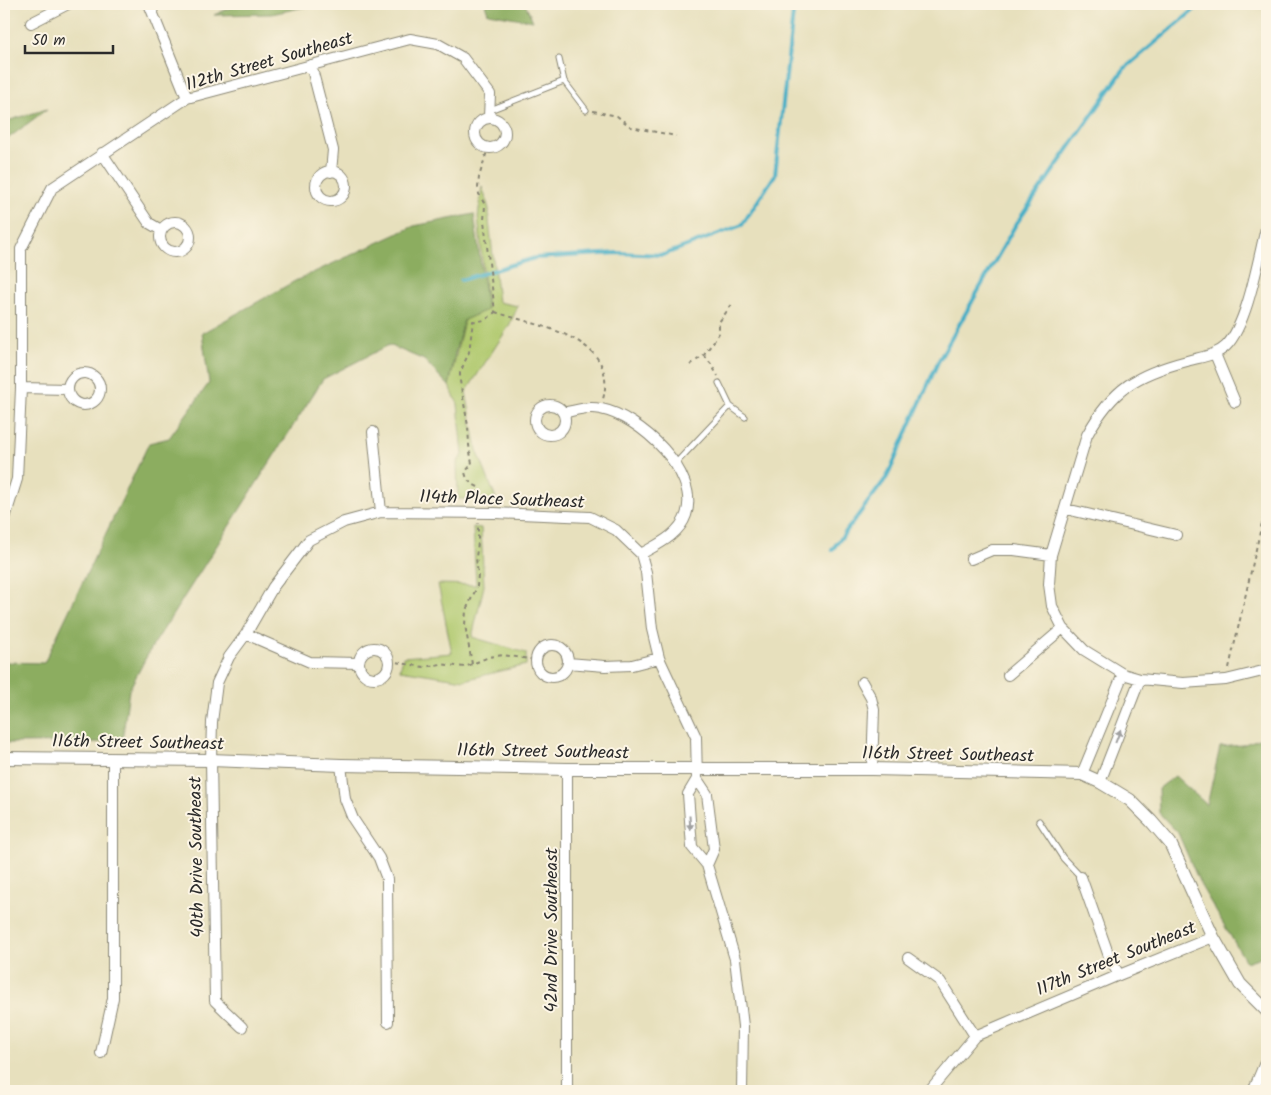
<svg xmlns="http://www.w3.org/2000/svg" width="1271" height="1095" font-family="Kalam,sans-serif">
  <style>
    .green { fill: #b0c96e; stroke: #6e7a4c }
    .forest { fill: #8cad61; stroke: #5c6c46 }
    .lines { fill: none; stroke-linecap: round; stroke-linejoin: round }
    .stream { stroke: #47afc6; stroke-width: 4 }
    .service-casing { stroke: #898674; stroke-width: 7 }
    .minor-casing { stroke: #898674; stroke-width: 12 }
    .tertiary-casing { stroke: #898674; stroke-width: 14 }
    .path { stroke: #898674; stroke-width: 2; stroke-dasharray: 4 4; stroke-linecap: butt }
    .service { stroke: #fff; stroke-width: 5 }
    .minor { stroke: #fff; stroke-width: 10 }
    .tertiary { stroke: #fff; stroke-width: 12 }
    .oneway { fill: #a0a0a0 }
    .labels { text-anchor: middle; stroke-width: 4; stroke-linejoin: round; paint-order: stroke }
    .street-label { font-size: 18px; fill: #2b2b2b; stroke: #fcf5e5 }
  </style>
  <rect width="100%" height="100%" fill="#fcf5e5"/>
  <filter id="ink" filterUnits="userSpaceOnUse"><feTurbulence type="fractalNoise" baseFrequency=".02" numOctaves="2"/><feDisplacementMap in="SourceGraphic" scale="10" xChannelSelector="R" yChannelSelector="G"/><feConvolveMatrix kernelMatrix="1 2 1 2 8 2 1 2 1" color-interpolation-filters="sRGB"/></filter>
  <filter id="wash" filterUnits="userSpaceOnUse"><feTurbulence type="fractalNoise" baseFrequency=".0096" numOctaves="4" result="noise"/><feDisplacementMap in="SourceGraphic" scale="20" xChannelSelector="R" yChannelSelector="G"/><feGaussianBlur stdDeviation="1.12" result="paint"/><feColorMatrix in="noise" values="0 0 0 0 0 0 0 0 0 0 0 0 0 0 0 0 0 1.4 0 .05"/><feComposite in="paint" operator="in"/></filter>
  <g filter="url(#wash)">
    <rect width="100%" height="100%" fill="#e7e0bd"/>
    <path class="green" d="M482,186L489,209V220L498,302L518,306L509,326L466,392L477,450L496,499H458L457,462L463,455L458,404L449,386L464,320L487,309L478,217Z
      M473,527L481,528L484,586L472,637L526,653V665L464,680L400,670L403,657L452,653L438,584L476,585Z"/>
    <path class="forest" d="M239,4H318L272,14L214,15Z
      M485,4H525L533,21L488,13Z
      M47,109L6,140L4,142V125L10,120Z
      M474,214L487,310L464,320L455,353L449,386L424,360L389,345L323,379L149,652L129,690L122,742L8,743L4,736V662L44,663L149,443L169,438L209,383L202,333L295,281L414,226Z
      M1267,736V955L1246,962L1201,886L1178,833L1159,813L1158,789L1175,776L1207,805L1220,747L1242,745Z"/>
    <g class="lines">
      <path class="stream" d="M461,280L535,258L618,253L663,255L742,225L775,175L794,4
        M832,550L887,477L938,362L1016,224L1124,69L1201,4"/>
    </g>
  </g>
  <g filter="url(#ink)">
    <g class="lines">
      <g class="service-casing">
        <path id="service" d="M559,59L564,81L586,110
          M490,110L564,81
          M719,383L730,406L745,417
          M675,464L730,406
          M1039,821L1063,858L1081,877"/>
      </g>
      <g class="minor-casing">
        <path id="minor" d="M149,4L187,98
          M31,23L68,4
          M311,65L333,150L331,172
          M475 133a15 15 0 1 1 30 0a15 15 0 1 1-30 0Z
          M102,153L149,223L161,230
          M316 186a15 15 0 1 1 30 0a15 15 0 1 1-30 0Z
          M160 237a15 15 0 1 1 30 0a15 15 0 1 1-30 0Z
          M1267,224C1259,255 1248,324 1226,346C1216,356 1200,357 1187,361C1137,374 1113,388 1087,435L1051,555L1049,584L1052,606L1063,628L1084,650L1123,674L1140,679L1183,683L1226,680L1267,670
          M1215,354L1235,402
          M68 389a16 16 0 1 1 32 0a16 16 0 1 1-32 0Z
          M21,388L68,389
          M535 420a15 15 0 1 1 30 0a15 15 0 1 1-30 0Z
          M563,413C576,410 588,406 601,409C639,416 701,473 686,515C679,535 658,544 641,554
          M373,432L381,512
          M1066,509L1176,535
          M4,521L17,479L21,388V249L52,188L187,98L410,39L438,44L463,58L490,94L489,117
          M641,554L646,572L652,629L659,658L696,737L697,779L707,794L714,849L707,865
          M971,559L992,550H1014L1051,555
          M246,634L310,662L359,663
          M536 661a16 16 0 1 1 32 0a16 16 0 1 1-32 0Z
          M359 663a15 15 0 1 1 30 0a15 15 0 1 1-30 0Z
          M568,663L605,666L632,665L659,658
          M1008,675L1063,628
          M862,682L871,698L874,710L872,769
          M341,765L345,799L353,819L379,858L387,879L388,1022
          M1082,774L1123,674
          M697,779L688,794L692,847L707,865L735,959L743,1026L742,1091
          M1100,782L1140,679
          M1081,877L1110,959L1119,975
          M908,958L940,981L975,1036
          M242,1027L215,1001L211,760L212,722L217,683L229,657L246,634L273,587L309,540L344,522L381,512L495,513L590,517L616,530L641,554
          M101,1053L113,998V759
          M567,1091V769
          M929,1091L975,1036L1119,975L1213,937
          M1253,1091L1267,1058"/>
      </g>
      <g class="tertiary-casing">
        <path id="tertiary" d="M4,758L211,760L341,765L567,769H872L1082,774L1100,782L1130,800L1151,821L1170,843L1213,937L1240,984L1267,1011"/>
      </g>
      <path class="path" d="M593,111L617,116L631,127L676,136
        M495,312C537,326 620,337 603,399
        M704,355L711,364L718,376
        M690,365L704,355L716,338L719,333V322L733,303
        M478,503V487C470,483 467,481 465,472L472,464L469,445L468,426L460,381V373L469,352L473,321C483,322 488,319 495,312L484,221L485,205L479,194L478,188L479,177L488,148
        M389,661L424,667L441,664L465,667L489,657L503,655L536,660
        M472,664L465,625L466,610L477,587L478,575L476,557L478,543V523
        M1229,668L1267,501"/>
      <use href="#service" class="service"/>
      <use href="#minor" class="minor"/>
      <use href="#tertiary" class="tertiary"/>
    </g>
    <defs><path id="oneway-solid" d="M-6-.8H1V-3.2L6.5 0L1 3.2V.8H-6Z" transform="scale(1.25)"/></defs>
    <g class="oneway">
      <use href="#oneway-solid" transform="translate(1118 736) rotate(-69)"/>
      <use href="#oneway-solid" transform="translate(690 823) rotate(86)"/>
    </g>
  </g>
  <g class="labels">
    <g class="street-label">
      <text transform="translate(269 61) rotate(-16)" y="6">112th Street Southeast</text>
      <text transform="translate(502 499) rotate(2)" y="6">114th Place Southeast</text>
      <text transform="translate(138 742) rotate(1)" y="6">116th Street Southeast</text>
      <text transform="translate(543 751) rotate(1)" y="6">116th Street Southeast</text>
      <text transform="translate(948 754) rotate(1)" y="6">116th Street Southeast</text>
      <text transform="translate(196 857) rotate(-91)" y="6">40th Drive Southeast</text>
      <text transform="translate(551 930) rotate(-90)" y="6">42nd Drive Southeast</text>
      <text transform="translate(1116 958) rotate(-22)" y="6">117th Street Southeast</text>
    </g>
  </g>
  <rect width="1271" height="1095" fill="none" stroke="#fcf5e5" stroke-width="20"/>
  <path d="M25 45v8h88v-8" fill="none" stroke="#2b2b2b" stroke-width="2.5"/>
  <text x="32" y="45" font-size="15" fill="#2b2b2b" stroke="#fcf5e5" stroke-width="4" paint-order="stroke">50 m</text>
</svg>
